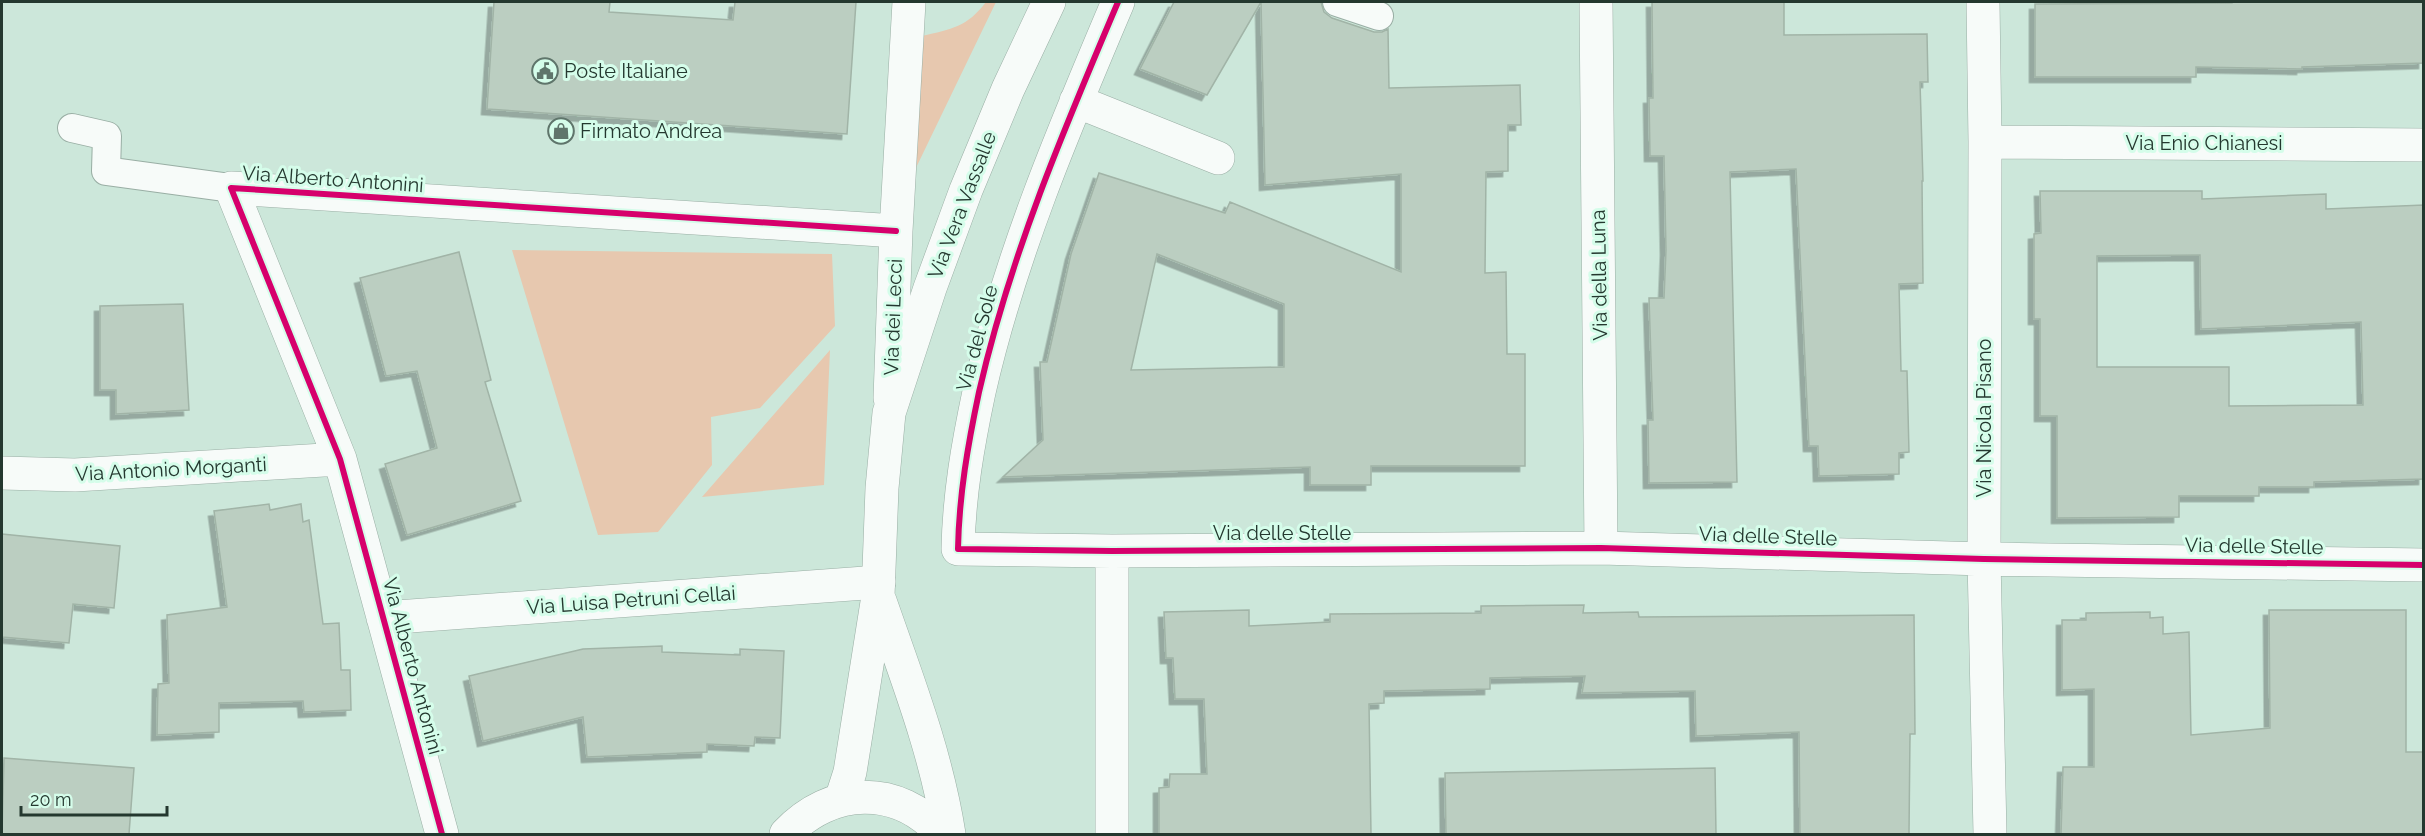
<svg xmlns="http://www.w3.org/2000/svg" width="2425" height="836" font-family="Raleway,sans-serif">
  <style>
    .green { fill: #e7c8af }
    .building { fill: #bbcec1; stroke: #a1b4a7; stroke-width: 1.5; fill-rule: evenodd; filter: url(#shadow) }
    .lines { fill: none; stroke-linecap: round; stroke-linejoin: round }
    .service-casing { stroke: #99aea4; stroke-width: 30 }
    .minor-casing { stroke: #99aea4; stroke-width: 34 }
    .tertiary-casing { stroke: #99aea4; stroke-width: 34 }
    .service { stroke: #f7fbf9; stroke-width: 28 }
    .minor { stroke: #f7fbf9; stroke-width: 33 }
    .tertiary { stroke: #f7fbf9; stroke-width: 33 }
    .cycleway-casing { stroke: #d5fdea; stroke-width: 10 }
    .cycleway { stroke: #d6006c; stroke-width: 6 }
    .labels { text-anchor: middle; stroke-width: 6; stroke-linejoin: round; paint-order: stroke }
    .poi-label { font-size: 20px; fill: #24382f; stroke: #d5fdea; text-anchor: start }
    .street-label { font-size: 20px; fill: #24382f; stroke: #d5fdea }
  </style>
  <defs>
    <filter id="shadow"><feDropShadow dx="-5.5" dy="5.5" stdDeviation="0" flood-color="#0004"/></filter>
  </defs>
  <rect width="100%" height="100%" fill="#cce7da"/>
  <path class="green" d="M986,2H996L913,174L922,36C952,29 967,27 986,2Z
    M512,250L832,254L835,326L760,408L711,417L712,465L658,532L598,535Z
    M830,350L824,485L702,497Z"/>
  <path class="building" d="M494,2H610L609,12L733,20L735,2H856L847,134L487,109Z
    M1174,2H1321L1324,12L1332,18L1374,32H1382L1388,29L1389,88L1520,85L1521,125H1508V171L1486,172L1485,273L1506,272L1507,354H1525V466H1371V485H1310V467L1003,477L1043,440L1040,362H1047L1071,254L1099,173L1225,213L1230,202L1401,272V174L1265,185L1261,2L1207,95L1140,69ZM1157,254L1284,304V367L1131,370Z
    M1652,2H1784V35L1927,34L1928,82H1920L1923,181H1922L1923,283L1899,284L1901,371H1907L1909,452L1899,453V474L1819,476L1818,446H1809L1796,169L1730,172L1737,482L1649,483L1648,420H1653L1649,298H1664L1666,250L1664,156H1650L1649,98H1653Z
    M2232,2H2424V63L2302,67V69L2196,67V77H2035V4L2232,3Z
    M2040,191H2202V199L2326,194V209L2424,205V479L2314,482V487H2259V496H2179V517L2057,518V416H2040V319H2034V234L2041,233ZM2200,255L2201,329L2361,322L2363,405L2229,406V367H2097V256Z
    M459,252L491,380L485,382L521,501L407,535L385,464L437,448L417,371L386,376L360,278Z
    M183,304L189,410L116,414V390H100V306Z
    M269,504L270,510L301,504L303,522L309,520L323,624L339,623L341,670H350L351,710L304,712L303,701L219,703V732L157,735L158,684L169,683L167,615L227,607L214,511Z
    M2,534L120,546L114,608L73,604L69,643L2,637Z
    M1584,605L1583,613L1638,612L1639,617L1914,615L1915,734H1910L1909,834H1800L1799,732L1696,736L1695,691L1582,693L1585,676L1490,678V689L1384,691V703L1369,704L1371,834H1159V788L1169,787L1170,774H1207L1204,699H1175L1173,658H1166L1164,612L1249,610V626L1330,622V614L1481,613V606Z
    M2269,610H2406V752H2424V834H2061L2063,767H2094V689L2062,690V620H2086V613L2150,612V618L2163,617V634L2189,632L2191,735L2270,728Z
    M662,646V652L740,655V649L784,651L780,738L755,737L754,746L707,744V752L587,757L583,717L483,741L469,676L583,649Z
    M4,758L134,768L129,834H2Z
    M1715,768L1716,834H1446L1445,773Z"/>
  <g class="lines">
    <g class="service-casing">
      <path id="service" d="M1337,2L1379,16
        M72,128L107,136L106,171L231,188"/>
    </g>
    <g class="minor-casing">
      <path id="minor" d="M1118,2C1064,129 1010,256 979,392C968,444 959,495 958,549L1112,551L1601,548L1984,559L2424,565
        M1596,2L1601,548
        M1983,2L1985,142L1984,559L1990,834
        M1076,101L1218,158
        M1985,142L2424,145
        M890,398L896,231L909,2
        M2,473L75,475L340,459
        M1112,551V834
        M383,618L879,582
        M442,834L340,459L231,188L896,231"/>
    </g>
    <g class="tertiary-casing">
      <path id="tertiary" d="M880,601C907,679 936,752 949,834
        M841,800L850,772L878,596L882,488L889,413L930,288L966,190L1008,89L1049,2
        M786,834C831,786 898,784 942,834"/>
    </g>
    <use href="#service" class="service"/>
    <use href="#minor" class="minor"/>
    <use href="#tertiary" class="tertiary"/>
    <g class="cycleway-casing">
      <path id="cycleway" d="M1118,2C1064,129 1010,256 979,392C968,444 959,495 958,549L1112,551L1601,548L1984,559L2424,565
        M442,834L340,459L231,188L896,231"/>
    </g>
    <use href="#cycleway" class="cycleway"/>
  </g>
  <defs>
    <g id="civic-ring" transform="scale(1.35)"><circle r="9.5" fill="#d5fdea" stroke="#5f756b" stroke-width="1.5"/><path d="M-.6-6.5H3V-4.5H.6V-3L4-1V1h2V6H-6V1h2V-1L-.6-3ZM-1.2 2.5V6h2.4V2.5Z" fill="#5f756b"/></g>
    <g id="shop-ring" transform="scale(1.35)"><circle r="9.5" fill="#d5fdea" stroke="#5f756b" stroke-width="1.5"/><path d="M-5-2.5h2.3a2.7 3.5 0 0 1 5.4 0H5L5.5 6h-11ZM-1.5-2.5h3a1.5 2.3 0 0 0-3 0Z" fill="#5f756b"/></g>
  </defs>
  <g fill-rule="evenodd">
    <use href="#civic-ring" x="545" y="71"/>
    <use href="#shop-ring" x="561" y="131"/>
  </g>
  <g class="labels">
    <g class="poi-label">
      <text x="564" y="78">Poste Italiane</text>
      <text x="580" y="138">Firmato Andrea</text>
    </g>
    <g class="street-label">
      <text x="2204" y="150">Via Enio Chianesi</text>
      <text transform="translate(333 179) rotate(4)" y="7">Via Alberto Antonini</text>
      <text transform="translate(962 205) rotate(-69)" y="7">Via Vera Vassalle</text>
      <text transform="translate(1599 275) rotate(-91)" y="7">Via della Luna</text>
      <text transform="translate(893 317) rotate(-88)" y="7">Via dei Lecci</text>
      <text transform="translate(977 338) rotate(-75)" y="7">Via del Sole</text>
      <text transform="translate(1984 418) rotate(-90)" y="7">Via Nicola Pisano</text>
      <text transform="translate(171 469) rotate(-3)" y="7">Via Antonio Morganti</text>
      <text x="1282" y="540">Via delle Stelle</text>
      <text transform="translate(1768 536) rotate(2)" y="7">Via delle Stelle</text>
      <text transform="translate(2254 546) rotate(1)" y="7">Via delle Stelle</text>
      <text transform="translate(631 600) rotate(-4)" y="7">Via Luisa Petruni Cellai</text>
      <text transform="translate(413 666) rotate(75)" y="7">Via Alberto Antonini</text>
    </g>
  </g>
  <rect width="2425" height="836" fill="none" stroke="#24382f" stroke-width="6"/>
  <path d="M21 806v9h146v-9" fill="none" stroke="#24382f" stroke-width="3"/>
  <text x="30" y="806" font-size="18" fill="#24382f" stroke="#d5fdea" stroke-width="4.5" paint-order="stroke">20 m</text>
</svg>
